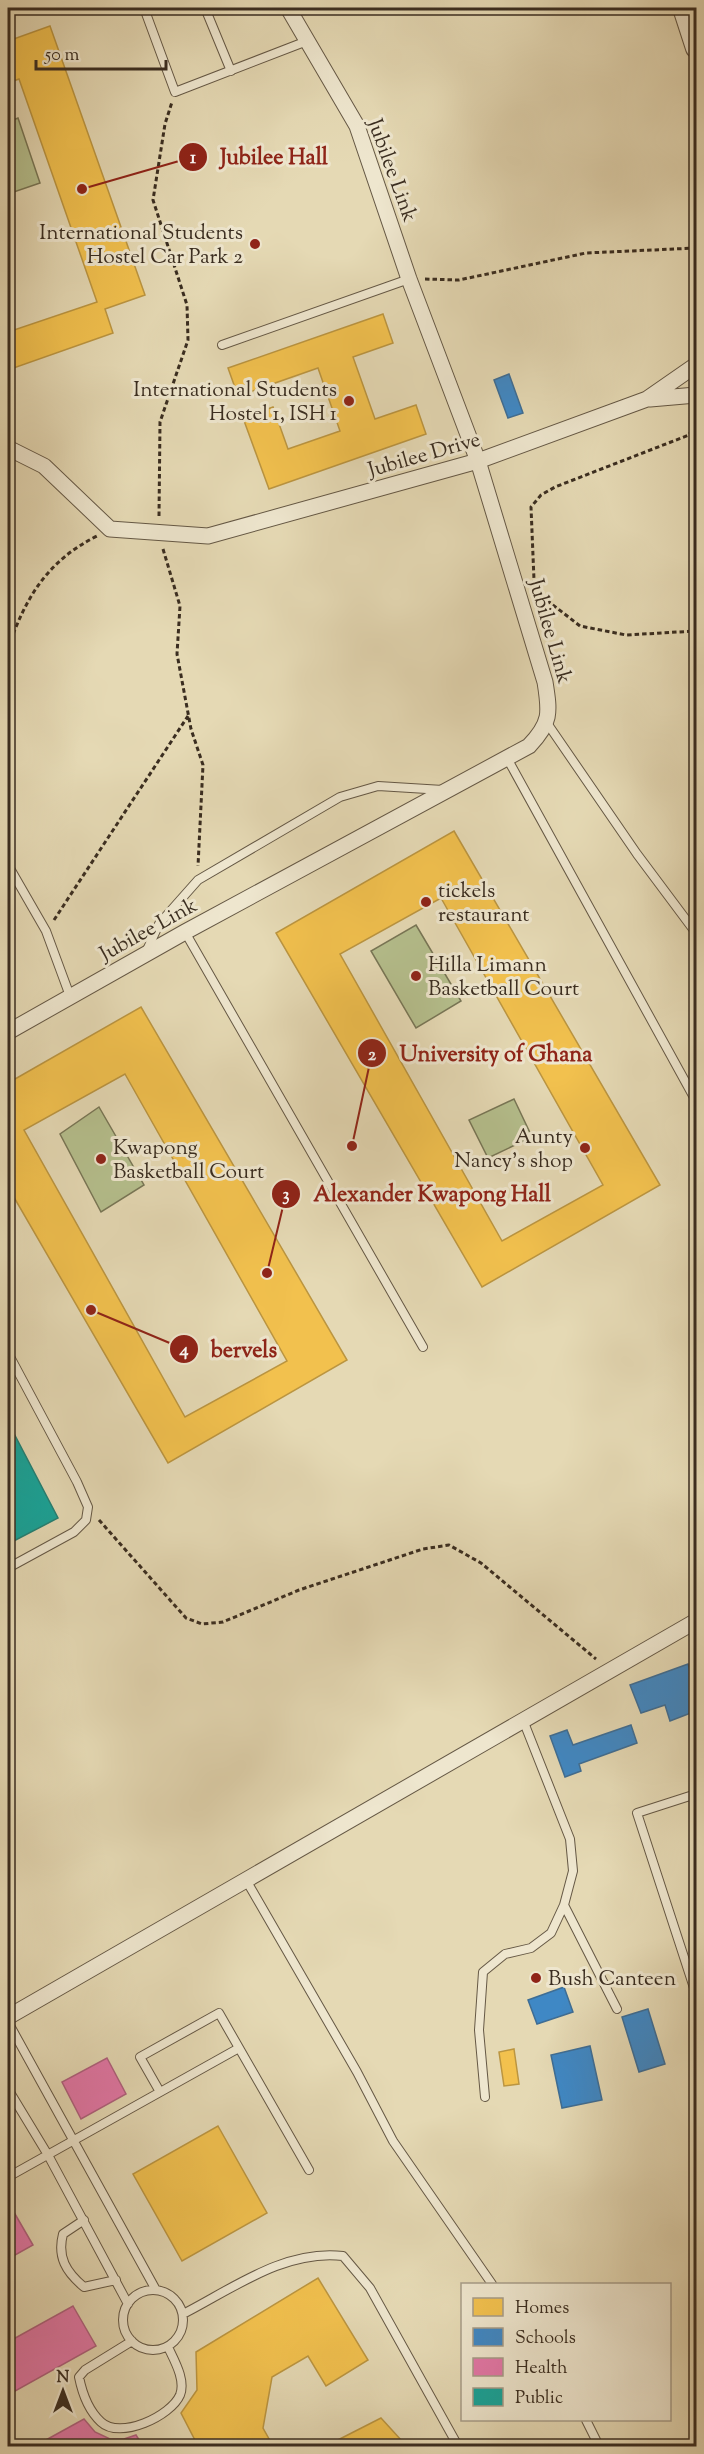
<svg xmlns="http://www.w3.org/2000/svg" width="704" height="2454" font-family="'Sorts Mill Goudy',serif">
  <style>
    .green { fill: #b5bf8d; stroke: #787656; stroke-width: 1.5 }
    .homes { fill: #f2c14e; stroke: #bb9540; stroke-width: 1.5; fill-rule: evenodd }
    .schools { fill: #3f88c5; stroke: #3e6d94; stroke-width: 1.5 }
    .health { fill: #e377a8; stroke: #b0617f; stroke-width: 1.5 }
    .public { fill: #17a398; stroke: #228074; stroke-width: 1.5 }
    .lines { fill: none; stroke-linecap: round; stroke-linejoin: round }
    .service-casing { stroke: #655845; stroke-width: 10 }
    .minor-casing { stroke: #655845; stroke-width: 17 }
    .tertiary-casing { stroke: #655845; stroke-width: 22 }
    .path { stroke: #3a2d20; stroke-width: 3; stroke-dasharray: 4.5 3; stroke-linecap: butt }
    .service { stroke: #eee6ce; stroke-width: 8 }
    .minor { stroke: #eee6ce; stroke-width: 15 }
    .tertiary { stroke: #eee6ce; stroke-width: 20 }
    .poi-dot { fill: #8f2418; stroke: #eee6ce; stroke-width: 2 }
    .labels { text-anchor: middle; stroke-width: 6; stroke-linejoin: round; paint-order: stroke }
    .street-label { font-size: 21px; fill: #3a2d20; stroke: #eee6ce }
    .poi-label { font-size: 21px; fill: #3a2d20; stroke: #eee6ce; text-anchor: start }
    .leader { fill: none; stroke: #8f2418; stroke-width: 2 }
    .callout-dot { fill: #8f2418; stroke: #eee6ce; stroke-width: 2 }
    .mark-label { font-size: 18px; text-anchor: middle; font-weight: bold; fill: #fff }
    .callout-label { font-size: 22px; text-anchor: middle; font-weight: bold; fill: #8f2418; stroke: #eee6ce; stroke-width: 6; stroke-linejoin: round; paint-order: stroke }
  </style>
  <rect width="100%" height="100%" fill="#e5d9b4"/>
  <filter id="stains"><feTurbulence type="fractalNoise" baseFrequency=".00333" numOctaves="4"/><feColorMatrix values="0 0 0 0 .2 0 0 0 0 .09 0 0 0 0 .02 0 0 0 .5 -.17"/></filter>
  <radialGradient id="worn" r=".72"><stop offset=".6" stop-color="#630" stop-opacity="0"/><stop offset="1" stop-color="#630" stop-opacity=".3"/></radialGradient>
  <path class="green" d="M18,118L40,183L8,194V122Z
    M416,925L461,1001L416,1028L371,951Z
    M514,1099L532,1137L488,1158L469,1120Z
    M99,1107L144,1185L101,1212L60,1134Z"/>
  <path class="homes" d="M50,26L145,295L105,309L113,333L8,370V332L97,302L19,79L8,83V41Z
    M383,314L393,343L353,357L375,419L416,405L426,434L269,489L243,418L273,407L288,449L340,431L318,368L238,396L228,368Z
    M454,831L660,1185L482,1287L276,933ZM441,898L603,1185L502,1241L340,954Z
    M141,1007L347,1360L168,1463L8,1187V1083ZM125,1074L287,1361L185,1417L24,1130Z
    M514,2049L519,2084L504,2086L499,2052Z
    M218,2126L267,2213L182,2261L133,2174Z
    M318,2278L368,2360L326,2386L308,2356L272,2377L263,2428L273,2446H198L181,2413L197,2390L196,2352Z
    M381,2418L402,2441L391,2446H326Z"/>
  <path class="schools" d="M509,374L523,413L508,418L494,380Z
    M688,1664L691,1674L696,1672V1711L670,1721L665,1705L641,1713L630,1685Z
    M631,1725L637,1743L579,1764L581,1771L565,1777L550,1736L567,1730L573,1745Z
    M564,1987L573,2012L537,2024L528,2000Z
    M648,2009L665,2064L639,2072L622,2017Z
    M590,2046L602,2100L562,2108L551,2055Z"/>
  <path class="health" d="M107,2058L126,2094L81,2119L62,2082Z
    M15,2214L33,2245L8,2259V2218Z
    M73,2306L96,2346L8,2395V2342Z
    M84,2419L95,2432L110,2439H124L136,2435L143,2446H35Z"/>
  <path class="public" d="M8,1422L58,1518L8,1544Z"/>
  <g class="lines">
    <g class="service-casing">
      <path id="service" d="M144,8L175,92L307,41
        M205,8L231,71
        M222,345L409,279
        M547,723L637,854L696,933
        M507,758L696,1101
        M8,865L46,931L70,996
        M185,932L423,1347
        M147,950L159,924L198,880L340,797L378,786L443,790
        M8,1353L77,1482L88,1507L86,1520L74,1532L8,1568
        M696,1794L637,1813L696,1994
        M246,1880L357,2072L393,2141L492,2284
        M564,1905L617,2009
        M8,2022L156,2290
        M8,2089L48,2155L128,2304
        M160,2092L140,2057L219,2013L309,2170
        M485,2097L479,2030L483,1972L505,1954L531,1948L551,1933L564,1905L573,1871L570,1839L523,1720
        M8,2177L239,2048
        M84,2220L63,2234C57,2257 66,2272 84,2287L116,2280
        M123 2320a30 30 0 1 1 60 0a30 30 0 1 1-60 0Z
        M183,2314C232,2289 285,2249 343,2256L370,2288L458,2446
        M132,2341L85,2370L79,2377C82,2392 89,2411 101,2422C120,2440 171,2416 180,2395C186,2380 174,2360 168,2347
        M586,2420L599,2446"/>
    </g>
    <g class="minor-casing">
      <path id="minor" d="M650,399L696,395
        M8,448L44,466L110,529L208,536L478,461L647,399L696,365
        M8,1032L185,932L529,746C551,723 550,713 545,682L478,461L409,279L357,126L288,8
        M8,2017L696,1621"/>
    </g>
    <g class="tertiary-casing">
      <path id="tertiary" d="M683,8L696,48"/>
    </g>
    <path class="path" d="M425,279L459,280L586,253L696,248
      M159,516L160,422L188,340L187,305L153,200L165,124L172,102
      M163,549L180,606L177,654L191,729L203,765L198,866
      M532,585L534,580L531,507L541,495L555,487L689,435L696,422
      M535,591L580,626L626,635L696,631
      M8,648C26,597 47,561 97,536
      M54,920L188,716
      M99,1520L186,1618L202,1624L223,1622L299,1590L423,1549L449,1545L481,1563L596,1659"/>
    <use href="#service" class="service"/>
    <use href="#minor" class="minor"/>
    <use href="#tertiary" class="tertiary"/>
  </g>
  <g class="poi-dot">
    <circle cx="255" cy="244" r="6"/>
    <circle cx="349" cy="401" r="6"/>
    <circle cx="426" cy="902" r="6"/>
    <circle cx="416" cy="976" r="6"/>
    <circle cx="585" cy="1148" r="6"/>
    <circle cx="101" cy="1159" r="6"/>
    <circle cx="536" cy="1978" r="6"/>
  </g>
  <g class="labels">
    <g class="street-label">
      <text transform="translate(393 170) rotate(70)" y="7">Jubilee Link</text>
      <text transform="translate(424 454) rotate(-16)" y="7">Jubilee Drive</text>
      <text transform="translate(551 631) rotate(74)" y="7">Jubilee Link</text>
      <text transform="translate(148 929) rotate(-29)" y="7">Jubilee Link</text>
    </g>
    <g class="poi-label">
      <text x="243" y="239" text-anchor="end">International Students<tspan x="243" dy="24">Hostel Car Park 2</tspan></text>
      <text x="337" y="396" text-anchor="end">International Students<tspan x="337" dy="24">Hostel 1, ISH 1</tspan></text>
      <text x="438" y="897">tickels<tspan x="438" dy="24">restaurant</tspan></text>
      <text x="428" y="971">Hilla Limann<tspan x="428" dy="24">Basketball Court</tspan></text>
      <text x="573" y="1143" text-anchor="end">Aunty<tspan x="573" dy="24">Nancy's shop</tspan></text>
      <text x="113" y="1154">Kwapong<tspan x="113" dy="24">Basketball Court</tspan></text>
      <text x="548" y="1985">Bush Canteen</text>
    </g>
  </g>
  <path class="leader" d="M82 189L193 157M352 1146L372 1053M267 1273L286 1194M91 1310L184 1349"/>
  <g class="callout-dot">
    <circle cx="82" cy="189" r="6"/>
    <circle cx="352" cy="1146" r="6"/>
    <circle cx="267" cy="1273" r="6"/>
    <circle cx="91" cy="1310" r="6"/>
    <circle cx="193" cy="157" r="15"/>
    <circle cx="372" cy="1053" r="15"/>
    <circle cx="286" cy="1194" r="15"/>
    <circle cx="184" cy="1349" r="15"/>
  </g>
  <g class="mark-label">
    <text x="193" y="163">1</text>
    <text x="372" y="1060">2</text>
    <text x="286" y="1200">3</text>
    <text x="184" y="1355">4</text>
  </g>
  <g class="callout-label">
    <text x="274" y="164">Jubilee Hall</text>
    <text x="496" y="1061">University of Ghana</text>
    <text x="432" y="1201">Alexander Kwapong Hall</text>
    <text x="244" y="1357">bervels</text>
  </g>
  <rect width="704" height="2454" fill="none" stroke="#e5d9b4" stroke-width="30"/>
  <rect x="9" y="9" width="686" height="2436" fill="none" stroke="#3a2d20" stroke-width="3"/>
  <rect x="15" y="15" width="674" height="2424" fill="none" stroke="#3a2d20" stroke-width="1.5"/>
  <rect x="461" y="2283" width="210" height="138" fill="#eee6ce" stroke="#a69c88" stroke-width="1.5"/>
  <rect x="473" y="2298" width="30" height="18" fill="#f2c14e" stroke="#a69c88" stroke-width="1.5"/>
  <text x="515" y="2313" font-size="18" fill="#3a2d20">Homes</text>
  <rect x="473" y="2328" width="30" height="18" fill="#3f88c5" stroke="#a69c88" stroke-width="1.5"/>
  <text x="515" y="2343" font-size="18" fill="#3a2d20">Schools</text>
  <rect x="473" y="2358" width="30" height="18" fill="#e377a8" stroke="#a69c88" stroke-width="1.5"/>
  <text x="515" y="2373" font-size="18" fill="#3a2d20">Health</text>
  <rect x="473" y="2388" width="30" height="18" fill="#17a398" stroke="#a69c88" stroke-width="1.5"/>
  <text x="515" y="2403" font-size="18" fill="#3a2d20">Public</text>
  <g transform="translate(63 2391)" stroke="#eee6ce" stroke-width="4.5" paint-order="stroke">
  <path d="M0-4.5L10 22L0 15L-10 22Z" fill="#3a2d20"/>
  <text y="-9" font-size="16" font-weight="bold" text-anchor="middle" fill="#3a2d20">N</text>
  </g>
  <path d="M36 60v9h130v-9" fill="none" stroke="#3a2d20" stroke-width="3"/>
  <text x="45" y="60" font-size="18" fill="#3a2d20" stroke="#eee6ce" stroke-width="4.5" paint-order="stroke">50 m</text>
  <rect width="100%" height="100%" filter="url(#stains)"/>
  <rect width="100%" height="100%" fill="url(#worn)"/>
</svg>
